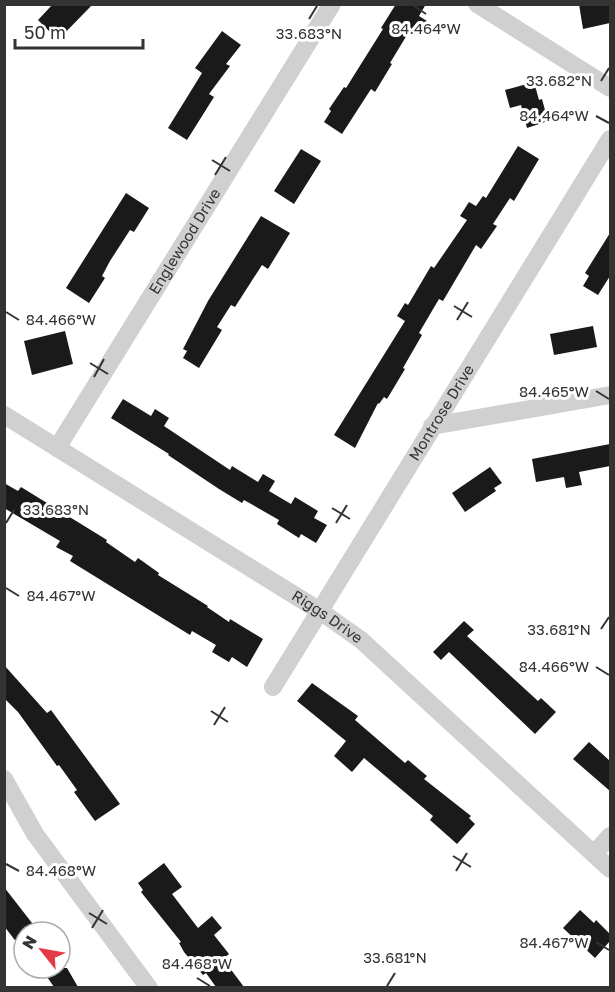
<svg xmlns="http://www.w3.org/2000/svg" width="615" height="992" font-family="'Golos Text',sans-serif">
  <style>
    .building { fill: #1a1a1a }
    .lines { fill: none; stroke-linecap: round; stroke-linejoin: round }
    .minor { stroke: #d0d0d0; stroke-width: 18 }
    .ticks { fill: none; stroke: #333; stroke-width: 2 }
    .labels { text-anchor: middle; stroke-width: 6; stroke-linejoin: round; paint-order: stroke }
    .street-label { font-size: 15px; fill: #333; stroke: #fff }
    .ticks-label { font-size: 15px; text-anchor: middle; fill: #333; stroke: #fff; stroke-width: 6; stroke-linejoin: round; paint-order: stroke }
  </style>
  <rect width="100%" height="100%" fill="#fff"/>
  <path class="building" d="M53,4H93L58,40L38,20Z
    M396,4H426L419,16L427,21L418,35L410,30L390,63L392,64L375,92L371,89L342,134L324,122L331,111L329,109L344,87L346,88L383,29L381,28Z
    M579,4H610V23L583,29Z
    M222,31L241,45L226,64L230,66L209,94L214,97L187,140L168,128L202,73L195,68Z
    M534,82L539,100L542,99L548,121L527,128L521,105L510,108L505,90Z
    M518,146L539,159L514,201L510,198L493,224L497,226L481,249L476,245L443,301L439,299L419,333L422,335L403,368L405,369L387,399L384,397L379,404L378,403L355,448L334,435L405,321L397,316L405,303L408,305L431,266L434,268L467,220L460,216L469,202L476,206L483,196L486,198Z
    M301,149L321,161L294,204L274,191Z
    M126,193L149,208L134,232L130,230L110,261L102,276L105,278L89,303L66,288Z
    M261,216L290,233L268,269L262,265L235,307L231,305L217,327L222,330L199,368L183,358L187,351L183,349L208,301Z
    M610,233V276L598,295L583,286L589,276L585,273Z
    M593,326L597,347L554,355L550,334Z
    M65,331L73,364L32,375L24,341Z
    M123,399L151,416L155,409L169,418L164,426L230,470L232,466L258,482L263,474L275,481L269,491L291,504L295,497L318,511L314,518L327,525L316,543L301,534L299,538L277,524L279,520L244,500L242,503L219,489L168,455L169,454L111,418Z
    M610,444V466L579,472L582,485L566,488L564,477L536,482L532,459Z
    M490,467L502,483L494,488L496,491L465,512L452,493Z
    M4,483L18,491L21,487L107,540L106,542L135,562L138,558L159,573L158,575L208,606L207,607L229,622L230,619L263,639L247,667L232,657L229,662L212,652L216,645L192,631L190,635L70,561L73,556L56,547L60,541L4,508Z
    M464,621L474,630L467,636L538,701L541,698L556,712L535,734L449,652L441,660L433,652Z
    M4,665L47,713L51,710L120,804L95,821L74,792L77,790L59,765L57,766L18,712L4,698Z
    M312,683L358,716L355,720L405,763L408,760L427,776L424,779L471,816L469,818L475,824L457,844L430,820L433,816L364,758L352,772L334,756L346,741L297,701Z
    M589,742L610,761V791L573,759Z
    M164,863L182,887L172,894L198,928L212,916L222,928L214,935L229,954L223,959L244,987H216L206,973L203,975L184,952L179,943L181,942L141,892L143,890L138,883Z
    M4,887L39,932H24V952L4,926Z
    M580,910L594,923L596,920L610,934V941L595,958L563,928Z
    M41,968H67L78,987H54Z"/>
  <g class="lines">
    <g class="minor">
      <path d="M477,4L610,88"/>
      <path id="s1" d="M4,415L320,611L361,640L610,869"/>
      <path d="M432,426L610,395"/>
      <path id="s2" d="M57,448L332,4"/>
      <path id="s3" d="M273,687L610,139"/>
      <path d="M4,779L35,834L149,988"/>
      <path d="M594,854L610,836"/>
    </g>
  </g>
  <path class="ticks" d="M414,6L426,14M309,19L317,6M601,81L609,68M596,116L609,123M212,160L230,171M215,175L226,157M454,306L472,317M6,312L19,320M457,320L468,302M90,363L108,374M94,377L104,359M596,391L609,399M332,508L350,519M6,523L14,510M336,523L347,505M6,588L19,596M601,629L609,617M596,667L609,675M211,711L228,722M214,725L225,707M453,856L471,867M6,864L19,871M456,871L467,853M89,913L107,924M92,928L103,910M596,942L609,950M197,978L210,986M387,986L395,973"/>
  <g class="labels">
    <g class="street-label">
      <text dy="5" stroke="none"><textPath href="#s2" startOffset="243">Englewood Drive</textPath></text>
      <text dy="5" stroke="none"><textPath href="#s3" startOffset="322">Montrose Drive</textPath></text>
      <text dy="5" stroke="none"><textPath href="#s1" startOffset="381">Riggs Drive</textPath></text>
    </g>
  </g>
  <g class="ticks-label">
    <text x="426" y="34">84.464°W</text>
    <text x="309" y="39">33.683°N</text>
    <text x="559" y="86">33.682°N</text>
    <text x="554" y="121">84.464°W</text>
    <text x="61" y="325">84.466°W</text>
    <text x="554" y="397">84.465°W</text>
    <text x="56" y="515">33.683°N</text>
    <text x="61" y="601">84.467°W</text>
    <text x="559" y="635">33.681°N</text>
    <text x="554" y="672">84.466°W</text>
    <text x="61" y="876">84.468°W</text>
    <text x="554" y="948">84.467°W</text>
    <text x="395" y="963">33.681°N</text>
    <text x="197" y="969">84.468°W</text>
  </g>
  <rect width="615" height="992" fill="none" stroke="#333333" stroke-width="12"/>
  <g transform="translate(42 950) rotate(301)"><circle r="28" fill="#ffffff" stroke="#adadad" stroke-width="1.5"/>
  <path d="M0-4.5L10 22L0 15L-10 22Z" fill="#e63946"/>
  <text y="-9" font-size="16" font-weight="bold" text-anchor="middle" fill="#333333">N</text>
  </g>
  <path d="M15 39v9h128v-9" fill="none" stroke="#333333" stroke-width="3"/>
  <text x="24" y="39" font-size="18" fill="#333333" stroke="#ffffff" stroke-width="4.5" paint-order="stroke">50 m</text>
</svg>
